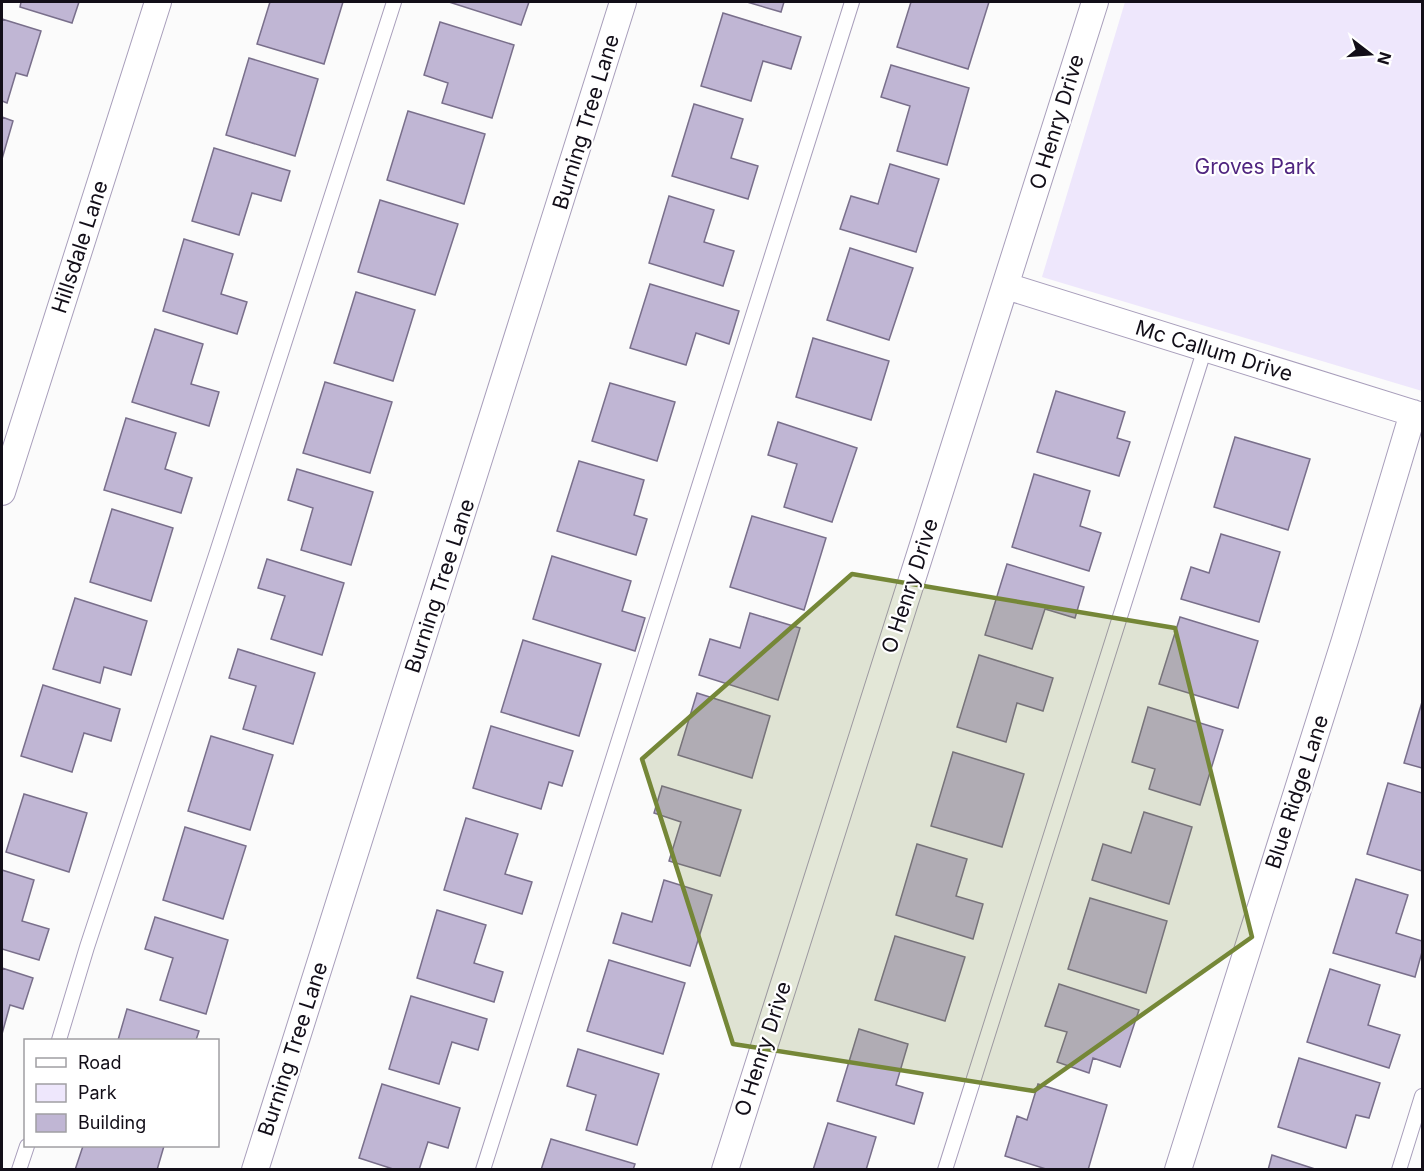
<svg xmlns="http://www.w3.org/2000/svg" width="1424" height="1171" font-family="Inter,sans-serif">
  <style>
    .green { fill: #eee7fc }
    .building { fill: #c0b6d4; stroke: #796f8b; stroke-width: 1.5 }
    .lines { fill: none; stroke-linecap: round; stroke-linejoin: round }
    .lane-casing { stroke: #a89ebb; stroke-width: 16 }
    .street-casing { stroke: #a89ebb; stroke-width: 28 }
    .lane { stroke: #fff; stroke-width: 14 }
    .street { stroke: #fff; stroke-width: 26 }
    .marked { fill: #758737; fill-opacity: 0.2; stroke: #758737; stroke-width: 4.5; stroke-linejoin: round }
    .labels { text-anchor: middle; stroke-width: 4.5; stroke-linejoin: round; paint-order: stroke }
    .street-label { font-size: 21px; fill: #120e18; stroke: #fff }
    .park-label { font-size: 21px; fill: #502680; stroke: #fff }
  </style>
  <rect width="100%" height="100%" fill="#fbfbfb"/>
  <path class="green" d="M1125,2H1422V391L1042,277Z"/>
  <path class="building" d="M21,2H79L72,23L20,7Z
    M270,2H343L324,64L257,44Z
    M449,2H529L521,25Z
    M747,2H784L781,12Z
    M911,2H989L968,69L897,47Z
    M723,13L801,37L791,69L763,61L751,101L701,86Z
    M2,19L41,31L27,76L16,73L7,103L2,101Z
    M440,22L514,45L492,118L442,103L448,83L424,75Z
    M249,58L318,79L295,156L226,135Z
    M891,65L969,88L947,165L897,151L910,106L881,97Z
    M694,104L743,119L731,158L758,166L748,199L672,176Z
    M408,111L485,134L464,204L387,180Z
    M2,117L13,121L2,159Z
    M214,148L290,171L281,201L252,193L239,235L192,221Z
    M890,164L939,179L916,252L840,229L851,196L878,204Z
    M669,196L714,210L704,242L734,251L723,286L649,263Z
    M380,200L458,224L435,295L358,272Z
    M184,239L233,254L221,294L247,302L237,334L163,311Z
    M850,248L913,268L889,340L827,320Z
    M650,284L739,311L729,344L696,333L686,365L630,348Z
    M356,292L415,310L393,381L334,363Z
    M155,329L203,344L191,384L219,392L209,426L132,402Z
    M813,338L889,361L871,420L796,397Z
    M325,382L392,402L370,473L303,453Z
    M610,383L675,402L657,461L592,441Z
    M1056,391L1125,412L1117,438L1130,442L1119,476L1037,452Z
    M126,418L176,433L165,469L192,478L181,513L104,490Z
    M778,422L857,448L832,522L784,507L797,464L768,455Z
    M1235,437L1310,459L1288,530L1214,507Z
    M579,461L644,480L634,515L647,519L636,555L557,531Z
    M297,469L373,492L351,565L301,550L313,508L288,500Z
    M1034,474L1090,491L1080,526L1101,533L1089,571L1012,547Z
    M112,509L173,528L151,601L90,582Z
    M752,516L826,538L804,610L730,587Z
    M1221,534L1280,552L1259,622L1181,599L1191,567L1209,573Z
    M552,556L631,581L622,611L645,618L635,651L533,619Z
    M267,559L344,583L322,655L271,639L285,596L258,588Z
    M1007,564L1084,587L1075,618L1045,609L1032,649L985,635Z
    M75,598L147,621L131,675L104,667L100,683L53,669Z
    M750,613L800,628L778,700L699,675L710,639L740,648Z
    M1180,617L1258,641L1238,708L1159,684Z
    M523,640L601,664L579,736L501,712Z
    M238,649L315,673L293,744L243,729L256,686L229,678Z
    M979,655L1053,678L1043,711L1017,703L1006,742L957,727Z
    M43,685L120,709L111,741L84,733L72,772L21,756Z
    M697,693L770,716L752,778L678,755Z
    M1422,702V768L1404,763Z
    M1148,707L1223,730L1200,805L1149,789L1155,769L1132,762Z
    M491,726L573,751L562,786L549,782L541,809L473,788Z
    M211,736L273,755L250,830L188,811Z
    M953,752L1024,774L1002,847L931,826Z
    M1388,783L1422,793V871L1367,854Z
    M662,786L741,810L720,876L669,861L681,822L654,813Z
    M24,794L87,813L69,872L6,852Z
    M1144,812L1192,827L1169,904L1092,880L1103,844L1131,853Z
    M466,818L518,834L505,874L532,882L522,914L444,890Z
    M185,827L246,846L223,919L163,900Z
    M917,844L967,859L956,896L983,904L973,939L896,915Z
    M2,870L34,880L22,921L49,929L39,960L2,949Z
    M1356,879L1408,895L1396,933L1422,941V952L1415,977L1333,953Z
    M664,880L712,895L690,966L613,943L622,913L652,922Z
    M1090,898L1167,921L1146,993L1068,969Z
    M437,910L486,925L474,963L503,972L494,1002L417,978Z
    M155,917L228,940L206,1014L160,1000L173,958L145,949Z
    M895,936L965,957L945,1021L875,1000Z
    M609,960L685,983L663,1054L587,1031Z
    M2,968L33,978L23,1009L10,1005L2,1034Z
    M1330,969L1380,985L1368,1025L1400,1035L1389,1068L1307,1042Z
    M1059,984L1139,1010L1120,1067L1093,1058L1089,1073L1057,1062L1067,1032L1045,1026Z
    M411,996L487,1019L478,1050L452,1042L439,1084L389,1069Z
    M127,1009L199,1031L196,1040H118Z
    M859,1029L908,1044L896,1085L923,1093L914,1124L837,1101Z
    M578,1049L659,1074L637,1145L586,1130L596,1095L567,1086Z
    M1299,1058L1380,1083L1369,1118L1356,1115L1346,1148L1278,1127Z
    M382,1084L460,1108L448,1148L428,1142L419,1170H396L359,1158Z
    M1038,1084L1107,1105L1088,1170H1049L1005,1156L1017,1116L1027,1120Z
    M828,1123L876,1137L866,1170H813Z
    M551,1139L635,1164L633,1170H541Z
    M83,1146H164L157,1170H75Z
    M1272,1155L1318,1170H1268Z"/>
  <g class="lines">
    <g class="lane-casing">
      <path id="lane" d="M59,1040L87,947L217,552L394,2
        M19,1170L27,1146
        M483,1170L852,2
        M945,1170L1205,348
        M1399,1170L1422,1096"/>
    </g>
    <g class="street-casing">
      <path id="street" d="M1006,286L1422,416
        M2,492L158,2
        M255,1170L623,2
        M725,1170L1095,2
        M1178,1170L1345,640L1413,413"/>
    </g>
    <use href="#lane" class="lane"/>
    <use href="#street" class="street"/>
  </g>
  <path class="marked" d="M852,574L1175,628L1252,937L1034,1091L733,1044L642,759Z"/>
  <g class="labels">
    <g class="street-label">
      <text transform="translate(586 122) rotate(-73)" y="7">Burning Tree Lane</text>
      <text transform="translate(1057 122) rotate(-73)" y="7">O Henry Drive</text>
      <text transform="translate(80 247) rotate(-72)" y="7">Hillsdale Lane</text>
      <text transform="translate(1214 351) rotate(17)" y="7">Mc Callum Drive</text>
      <text transform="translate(440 586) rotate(-72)" y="7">Burning Tree Lane</text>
      <text transform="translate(910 586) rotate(-72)" y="7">O Henry Drive</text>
      <text transform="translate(1297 792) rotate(-72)" y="7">Blue Ridge Lane</text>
      <text transform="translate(293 1049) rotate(-72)" y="7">Burning Tree Lane</text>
      <text transform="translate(763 1049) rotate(-72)" y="7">O Henry Drive</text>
    </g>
    <g class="park-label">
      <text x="1255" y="174">Groves Park</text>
    </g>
  </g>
  <rect width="1424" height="1171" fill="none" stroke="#120e18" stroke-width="6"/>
  <rect x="24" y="1039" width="195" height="108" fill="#ffffff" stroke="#a09fa3" stroke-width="1.5"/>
  <rect x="36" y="1058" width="30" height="9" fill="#ffffff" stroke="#a09fa3" stroke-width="1.5"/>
  <text x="78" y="1069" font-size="18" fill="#120e18">Road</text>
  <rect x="36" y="1084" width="30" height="18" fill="#eee7fc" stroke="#a09fa3" stroke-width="1.5"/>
  <text x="78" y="1099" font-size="18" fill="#120e18">Park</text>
  <rect x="36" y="1114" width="30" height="18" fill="#c0b6d4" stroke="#a09fa3" stroke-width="1.5"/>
  <text x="78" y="1129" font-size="18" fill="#120e18">Building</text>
  <g transform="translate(1370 54) rotate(107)" stroke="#ffffff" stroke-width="4.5" paint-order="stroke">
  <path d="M0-4.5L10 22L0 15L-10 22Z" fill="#120e18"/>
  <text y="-9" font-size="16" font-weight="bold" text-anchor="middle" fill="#120e18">N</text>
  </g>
</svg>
